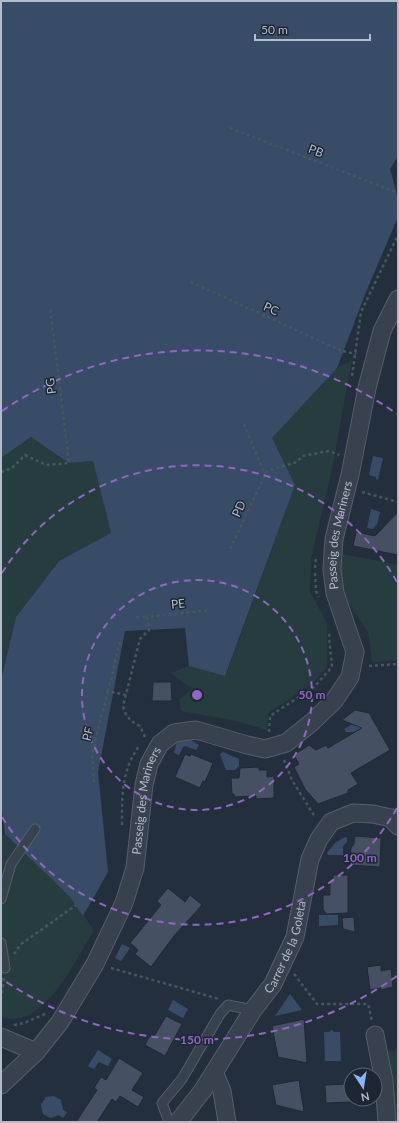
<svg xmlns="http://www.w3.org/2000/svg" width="399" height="1123" font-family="Lato,sans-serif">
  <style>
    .green { fill: #263c3f }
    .water { fill: #394c67 }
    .building { fill: #455162; stroke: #1f2835 }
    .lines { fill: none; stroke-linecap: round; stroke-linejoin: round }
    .service-casing { stroke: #565f6c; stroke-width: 11 }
    .minor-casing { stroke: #565f6c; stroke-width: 19 }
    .path { stroke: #44595c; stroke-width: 2.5; stroke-dasharray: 3 3; stroke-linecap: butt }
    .service { stroke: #38414e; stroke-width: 9 }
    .minor { stroke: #38414e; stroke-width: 17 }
    .ring { fill: none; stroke: #9266c3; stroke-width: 2; stroke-dasharray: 7 5 }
    .labels { text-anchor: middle; stroke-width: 3; stroke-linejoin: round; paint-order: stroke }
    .street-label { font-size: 12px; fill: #b4bcc9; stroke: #1d2633 }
    .centre { fill: #9266c3; stroke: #1d2633; stroke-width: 2 }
    .ring-label { font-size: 12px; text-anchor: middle; font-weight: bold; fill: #9266c3; stroke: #1d2633; stroke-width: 3; stroke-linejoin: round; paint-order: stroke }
  </style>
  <rect width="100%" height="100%" fill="#242f3e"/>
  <path class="green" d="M352,360L332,469L311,559L310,592L327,623V667L313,683L268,713L267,730L232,720L181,711L179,700L192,689L171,673L189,666L226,675L295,485L271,438L337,368Z
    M31,437L69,463L93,461L111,534L59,561L16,617L1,680V458Z
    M343,554L398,565V660L372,662L368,632L340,590V564Z
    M5,834L70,897L94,930C76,959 43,1032 1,1017V836Z
    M398,1050V1122H395L386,1051Z"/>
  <path class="water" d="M1,1H398V156L390,169L398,199V217L366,292L337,368L272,438L295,485L225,676L189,666L185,628L125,631L98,772L108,872L83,916L70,897L5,834L1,801V680L16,617L59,561L111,533L93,461L69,463L31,437L1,458Z
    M373,456L383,458L378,480L376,479V477L369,475Z
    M371,509L380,512L377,524L373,529L367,528Z
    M371,714L372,718C365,729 358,733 346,732L344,729Z
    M189,739L199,745L196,750L186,746L183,747L179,755L174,753L177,741Z
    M223,752L239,759V766L235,770H226L220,754Z
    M345,837L347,838V842L343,846V855H328L327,853L335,843Z
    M319,915H338V925L319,926Z
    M122,944L130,948L121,961L115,958Z
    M290,994L302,1010L275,1016Z
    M173,1000L188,1009L183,1018L168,1010Z
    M332,1030L334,1032H340L341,1061H325L324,1032H329Z
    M98,1050L112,1059L108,1066L99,1062L94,1069L88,1066Z
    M54,1096L61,1100L63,1110L67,1112L63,1118L59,1115L50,1118L43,1114L41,1105L46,1097Z"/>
  <path class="building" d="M398,512V555L353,546L356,532L375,536Z
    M153,682H171L172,701H152Z
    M355,710L369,713L390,750L351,773L358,784L348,790V793L318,804L305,789L294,767L299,764L294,755L309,745L316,750L326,745L328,748L362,728L342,720Z
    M185,754L190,756L191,754L213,763L205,782L203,781L200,788L175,777Z
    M259,767V770H267V777L274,776V798L256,799V796L234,797V794H232L231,778H239L240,768Z
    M355,836L381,838L380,867L350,865L351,848L354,844Z
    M333,875H348V913L326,914L323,909V895H330V879H333Z
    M168,888L185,902L190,895L202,905L174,936L151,967L135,954L138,950L130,943L161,905L157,901Z
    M354,917L355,932L343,929L342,918Z
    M381,965V971L391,969L393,987L381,990V988L370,990L367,967Z
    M166,1016L182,1024L165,1056L145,1045L149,1037L155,1035Z
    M304,1019L307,1063L278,1057L272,1026Z
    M119,1058L143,1073L132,1090L144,1097L138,1107L120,1096L116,1102L112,1099L97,1122H76L97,1090L94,1088L101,1077L106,1080Z
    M299,1080L304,1112L276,1105L272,1085Z
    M351,1084V1102L326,1103L325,1085Z"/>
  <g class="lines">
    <g class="service-casing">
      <path id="service" d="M1,899L11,864L35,829
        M1,943L5,968
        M169,1122L162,1103L182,1079L220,1014L228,1005L253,1010"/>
    </g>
    <g class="minor-casing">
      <g id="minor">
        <path d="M375,1035L384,1081L387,1122"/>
        <path d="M1,1037L36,1052"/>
        <path d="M214,1072L222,1091L227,1122"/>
        <path id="s1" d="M1,1085L36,1052L60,1022L95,964L124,903L135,868L144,785L149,764L160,744L174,733L196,730L247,745L265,749L286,743L311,723L334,701L350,677L355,652L335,593L332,569L334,539L350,475L367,388L382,331L398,299"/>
        <path id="s2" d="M178,1122L203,1090L253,1010L273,984L295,937L310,859L319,839L331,822L353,813L373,814L391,818L398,826"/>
      </g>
    </g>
    <path class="path" d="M230,128L396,192
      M191,282L344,352
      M343,351L356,354
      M352,376L361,312L398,235
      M244,424L265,475
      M1,472L12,468L25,455L46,465L69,463L50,307
      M362,492L398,502
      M230,549L267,471L297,462L302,456L329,451L339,455
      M315,568L316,557
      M315,573L316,591L319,597
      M136,617H147
      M120,642L108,691L126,695
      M369,666L398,664
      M269,732L270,716L314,687L332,667L329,637L330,631
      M145,737L140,726C130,721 126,717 123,706L140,639L149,630L147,617L210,610
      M284,760L292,780L315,817
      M94,782L92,753L108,691
      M122,825C122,795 121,772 139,746
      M14,954L20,945L76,905
      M111,968L219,999
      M294,974L317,1004H368L372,1021
      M1,999L4,978
      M14,1025L24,1023L47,1013"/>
    <use href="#service" class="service"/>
    <use href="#minor" class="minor"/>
  </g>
  <g class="ring">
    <circle cx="197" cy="695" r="115"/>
    <path d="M397 808A230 230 0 0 1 2 817M2 573A230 230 0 0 1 397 582"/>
    <path d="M397 976A345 345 0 0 1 2 979M2 411A345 345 0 0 1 397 414"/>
  </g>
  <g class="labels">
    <g class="street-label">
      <text transform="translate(316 151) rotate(21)" y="4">PB</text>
      <text transform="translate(271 309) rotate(24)" y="4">PC</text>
      <text transform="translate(51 386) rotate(-97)" y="4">PG</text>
      <text transform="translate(239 509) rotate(-65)" y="4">PD</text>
      <text dy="4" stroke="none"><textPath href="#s1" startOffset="759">Passeig des Mariners</textPath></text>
      <text transform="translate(178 604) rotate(-6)" y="4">PE</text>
      <text transform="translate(88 734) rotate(-76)" y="4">PF</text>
      <text dy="4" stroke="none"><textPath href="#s1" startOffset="327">Passeig des Mariners</textPath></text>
      <text dy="4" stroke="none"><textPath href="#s2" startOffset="207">Carrer de la Goleta</textPath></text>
    </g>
  </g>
  <circle cx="197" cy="695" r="6" class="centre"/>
  <g class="ring-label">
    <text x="312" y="699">50 m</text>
    <text x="360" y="862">100 m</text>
    <text x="197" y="1044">150 m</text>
  </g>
  <rect width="399" height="1123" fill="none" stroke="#b4bcc9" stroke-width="4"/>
  <g transform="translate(363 1087) rotate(168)"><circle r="19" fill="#1d2633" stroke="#59626f"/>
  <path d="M0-3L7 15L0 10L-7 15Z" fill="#8ab4f8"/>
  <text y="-6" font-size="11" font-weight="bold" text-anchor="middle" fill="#b4bcc9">N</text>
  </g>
  <path d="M255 34v6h115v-6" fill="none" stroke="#b4bcc9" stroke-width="2"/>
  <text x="261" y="34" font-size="12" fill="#b4bcc9" stroke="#1d2633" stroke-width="3" paint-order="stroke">50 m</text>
</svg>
